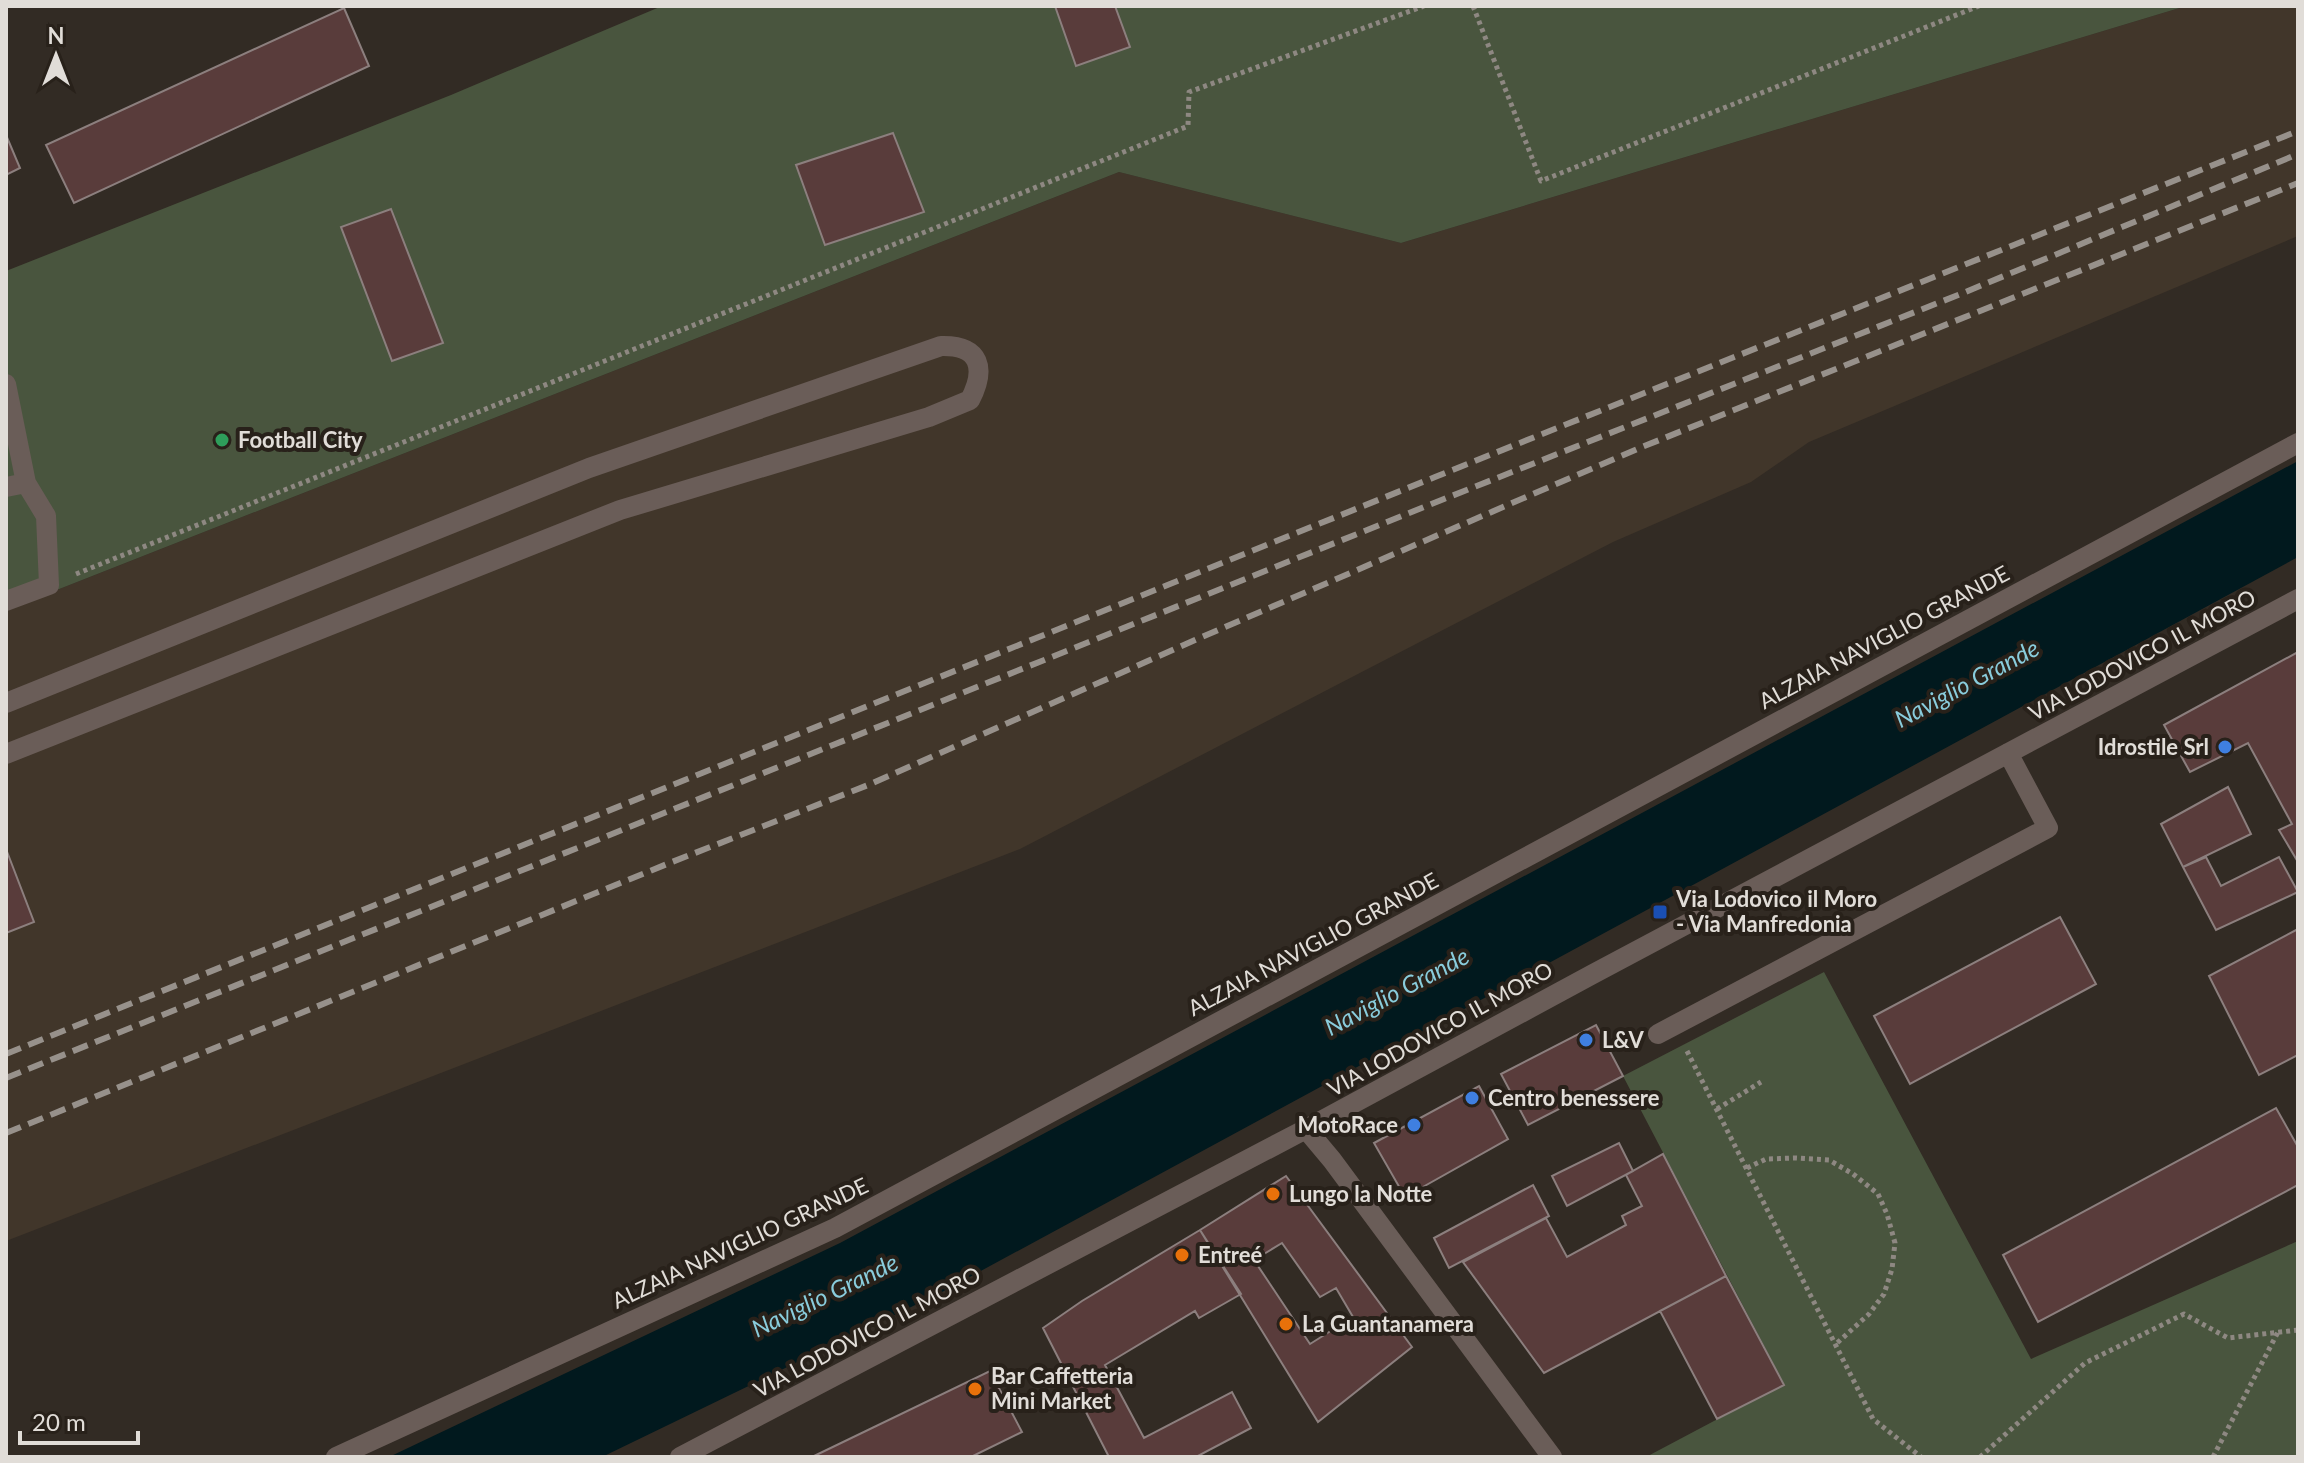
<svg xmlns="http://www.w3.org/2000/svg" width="2304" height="1463" font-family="Lato,sans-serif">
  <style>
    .built { fill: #41362a }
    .green { fill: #49553e }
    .water { fill: #01191e }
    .building { fill: #593c3b; stroke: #8c7f7e; stroke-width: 2; fill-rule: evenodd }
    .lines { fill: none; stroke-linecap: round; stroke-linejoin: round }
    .path { stroke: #8e8882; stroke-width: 5; stroke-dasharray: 4 4; stroke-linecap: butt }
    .minor { stroke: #6a5d58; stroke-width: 20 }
    .rail { stroke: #97918b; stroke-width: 6; stroke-dasharray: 16 8; stroke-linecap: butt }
    .leisure-dot { fill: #2e9e5b; stroke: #28211a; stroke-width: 3 }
    .shop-dot { fill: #3f7fe0; stroke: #28211a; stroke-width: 3 }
    .transit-dot { fill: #1a4fb4; stroke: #28211a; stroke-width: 3 }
    .food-dot { fill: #e8710a; stroke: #28211a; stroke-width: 3 }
    .labels { text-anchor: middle; stroke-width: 8; stroke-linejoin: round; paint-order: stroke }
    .poi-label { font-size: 22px; font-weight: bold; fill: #e1ddd8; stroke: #28211a; text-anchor: start }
    .street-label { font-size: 22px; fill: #e1ddd8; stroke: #28211a }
    .water-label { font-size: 24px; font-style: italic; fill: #89ccdc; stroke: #28211a }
  </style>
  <rect width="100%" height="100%" fill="#322b24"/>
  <path class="built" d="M2186,6H2298V236L1809,442L1751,482L1613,542L1020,849L6,1241V610L1119,172L1401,243Z"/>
  <path class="green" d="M662,6H2186L1401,243L1119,172L6,610V271L451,95Z
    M1824,972L2031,1359L2298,1241V1457H1646L1784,1384L1623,1076Z"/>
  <path class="water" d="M2298,461V557L942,1292L602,1457H389L840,1243Z"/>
  <path class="building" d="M1055,6H1115L1130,47L1076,66Z
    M344,8L369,66L74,203L46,145Z
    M893,133L924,212L825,245L796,165Z
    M6,135L20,168L6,175Z
    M391,209L443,343L392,361L341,227Z
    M2298,652V862L2279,830L2292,824L2248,743L2190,772L2164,725Z
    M2228,787L2251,834L2183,867L2161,824Z
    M6,849L34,922L6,933Z
    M2206,857L2221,886L2279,857L2298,892L2216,930L2183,867Z
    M2060,917L2096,984L1910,1084L1874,1016Z
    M2298,929V1055L2259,1075L2209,976Z
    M1596,1025L1623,1076L1528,1125L1501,1074Z
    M1479,1086L1508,1139L1405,1197L1374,1143Z
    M2276,1108L2298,1147V1185L2038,1322L2003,1255Z
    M1619,1143L1633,1171L1567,1206L1552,1176Z
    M1663,1154L1726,1276L1544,1373L1463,1262L1546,1218L1567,1257L1626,1225L1622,1216L1642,1206L1626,1175Z
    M1286,1176L1412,1347L1318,1422L1200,1230ZM1282,1243L1320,1297L1336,1288L1353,1317L1310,1344L1254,1260Z
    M1533,1185L1549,1216L1449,1268L1434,1238Z
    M1200,1230L1241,1294L1199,1318L1195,1311L1105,1365L1144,1438L1232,1392L1251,1428L1196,1457H1109L1043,1328L1082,1301Z
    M1726,1276L1784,1385L1717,1419L1660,1311Z
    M990,1371L1022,1432L971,1457H812Z"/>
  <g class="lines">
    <path class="path" d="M1473,6L1541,181L1979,6
      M76,574L1188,126L1189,92L1424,6
      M1687,1051L1873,1419L1921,1457
      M1717,1109L1761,1082
      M1747,1168L1766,1159L1796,1158L1829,1160L1853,1174L1878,1194L1887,1214L1895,1243L1892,1269L1884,1294L1869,1314L1836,1344
      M1980,1457L2085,1363L2184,1314L2228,1338L2298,1330
      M2213,1457L2278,1332"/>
    <path class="minor" d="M6,384L26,483L46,516L49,585L6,601
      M6,487L26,483
      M6,703L589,468L941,346C981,345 986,369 970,400L929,417L620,510L6,754
      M1658,1034L2048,828L2008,753
      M1306,1129L1332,1160L1552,1457
      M336,1457L835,1228L2298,443
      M680,1457L1306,1129L1593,974L2298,599"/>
    <path class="rail" d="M6,1054L1435,477L2298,131
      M6,1078L1444,499L1963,293L2298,154
      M6,1133L672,862L868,785L1195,640L1642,447L2298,183"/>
  </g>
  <circle class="leisure-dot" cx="222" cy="440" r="8"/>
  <g class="shop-dot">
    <circle cx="2225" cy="747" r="8"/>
    <circle cx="1586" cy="1040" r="8"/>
    <circle cx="1472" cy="1098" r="8"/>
    <circle cx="1414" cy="1125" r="8"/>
  </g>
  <rect class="transit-dot" x="1652" y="904" width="16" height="16" rx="4"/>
  <g class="food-dot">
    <circle cx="1273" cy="1194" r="8"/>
    <circle cx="1182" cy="1255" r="8"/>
    <circle cx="1286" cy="1324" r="8"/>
    <circle cx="975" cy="1389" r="8"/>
  </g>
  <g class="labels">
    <g class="poi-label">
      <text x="238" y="448">Football City</text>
      <text x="2209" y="755" text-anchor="end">Idrostile Srl</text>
      <text x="1676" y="907">Via Lodovico il Moro<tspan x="1676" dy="25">- Via Manfredonia</tspan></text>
      <text x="1602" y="1048">L&amp;V</text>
      <text x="1488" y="1106">Centro benessere</text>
      <text x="1398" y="1133" text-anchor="end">MotoRace</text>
      <text x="1289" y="1202">Lungo la Notte</text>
      <text x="1198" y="1263">Entreé</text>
      <text x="1302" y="1332">La Guantanamera</text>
      <text x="991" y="1384">Bar Caffetteria<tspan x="991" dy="25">Mini Market</tspan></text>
    </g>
    <g class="street-label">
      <text transform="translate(1884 637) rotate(-28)" y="8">ALZAIA NAVIGLIO GRANDE</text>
      <text transform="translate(2142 655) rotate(-28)" y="8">VIA LODOVICO IL MORO</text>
      <text transform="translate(1313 944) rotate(-28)" y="8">ALZAIA NAVIGLIO GRANDE</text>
      <text transform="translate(1440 1029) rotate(-29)" y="8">VIA LODOVICO IL MORO</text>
      <text transform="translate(740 1243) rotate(-25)" y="8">ALZAIA NAVIGLIO GRANDE</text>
      <text transform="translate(867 1332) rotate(-28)" y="8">VIA LODOVICO IL MORO</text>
    </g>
    <g class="water-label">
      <text transform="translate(1967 684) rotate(-28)" y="8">Naviglio Grande</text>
      <text transform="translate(1397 992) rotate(-28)" y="8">Naviglio Grande</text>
      <text transform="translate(825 1296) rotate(-26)" y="8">Naviglio Grande</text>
    </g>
  </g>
  <rect width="2304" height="1463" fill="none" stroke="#e1ddd8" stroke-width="16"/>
  <g transform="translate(56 56)" stroke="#28211a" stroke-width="6" paint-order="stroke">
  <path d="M0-6L14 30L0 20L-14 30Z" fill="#e1ddd8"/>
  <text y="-12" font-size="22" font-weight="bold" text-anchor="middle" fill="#e1ddd8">N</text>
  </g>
  <path d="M20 1431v12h118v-12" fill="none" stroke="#e1ddd8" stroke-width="4"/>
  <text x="32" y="1431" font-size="24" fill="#e1ddd8" stroke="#28211a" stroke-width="6" paint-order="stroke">20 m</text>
</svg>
